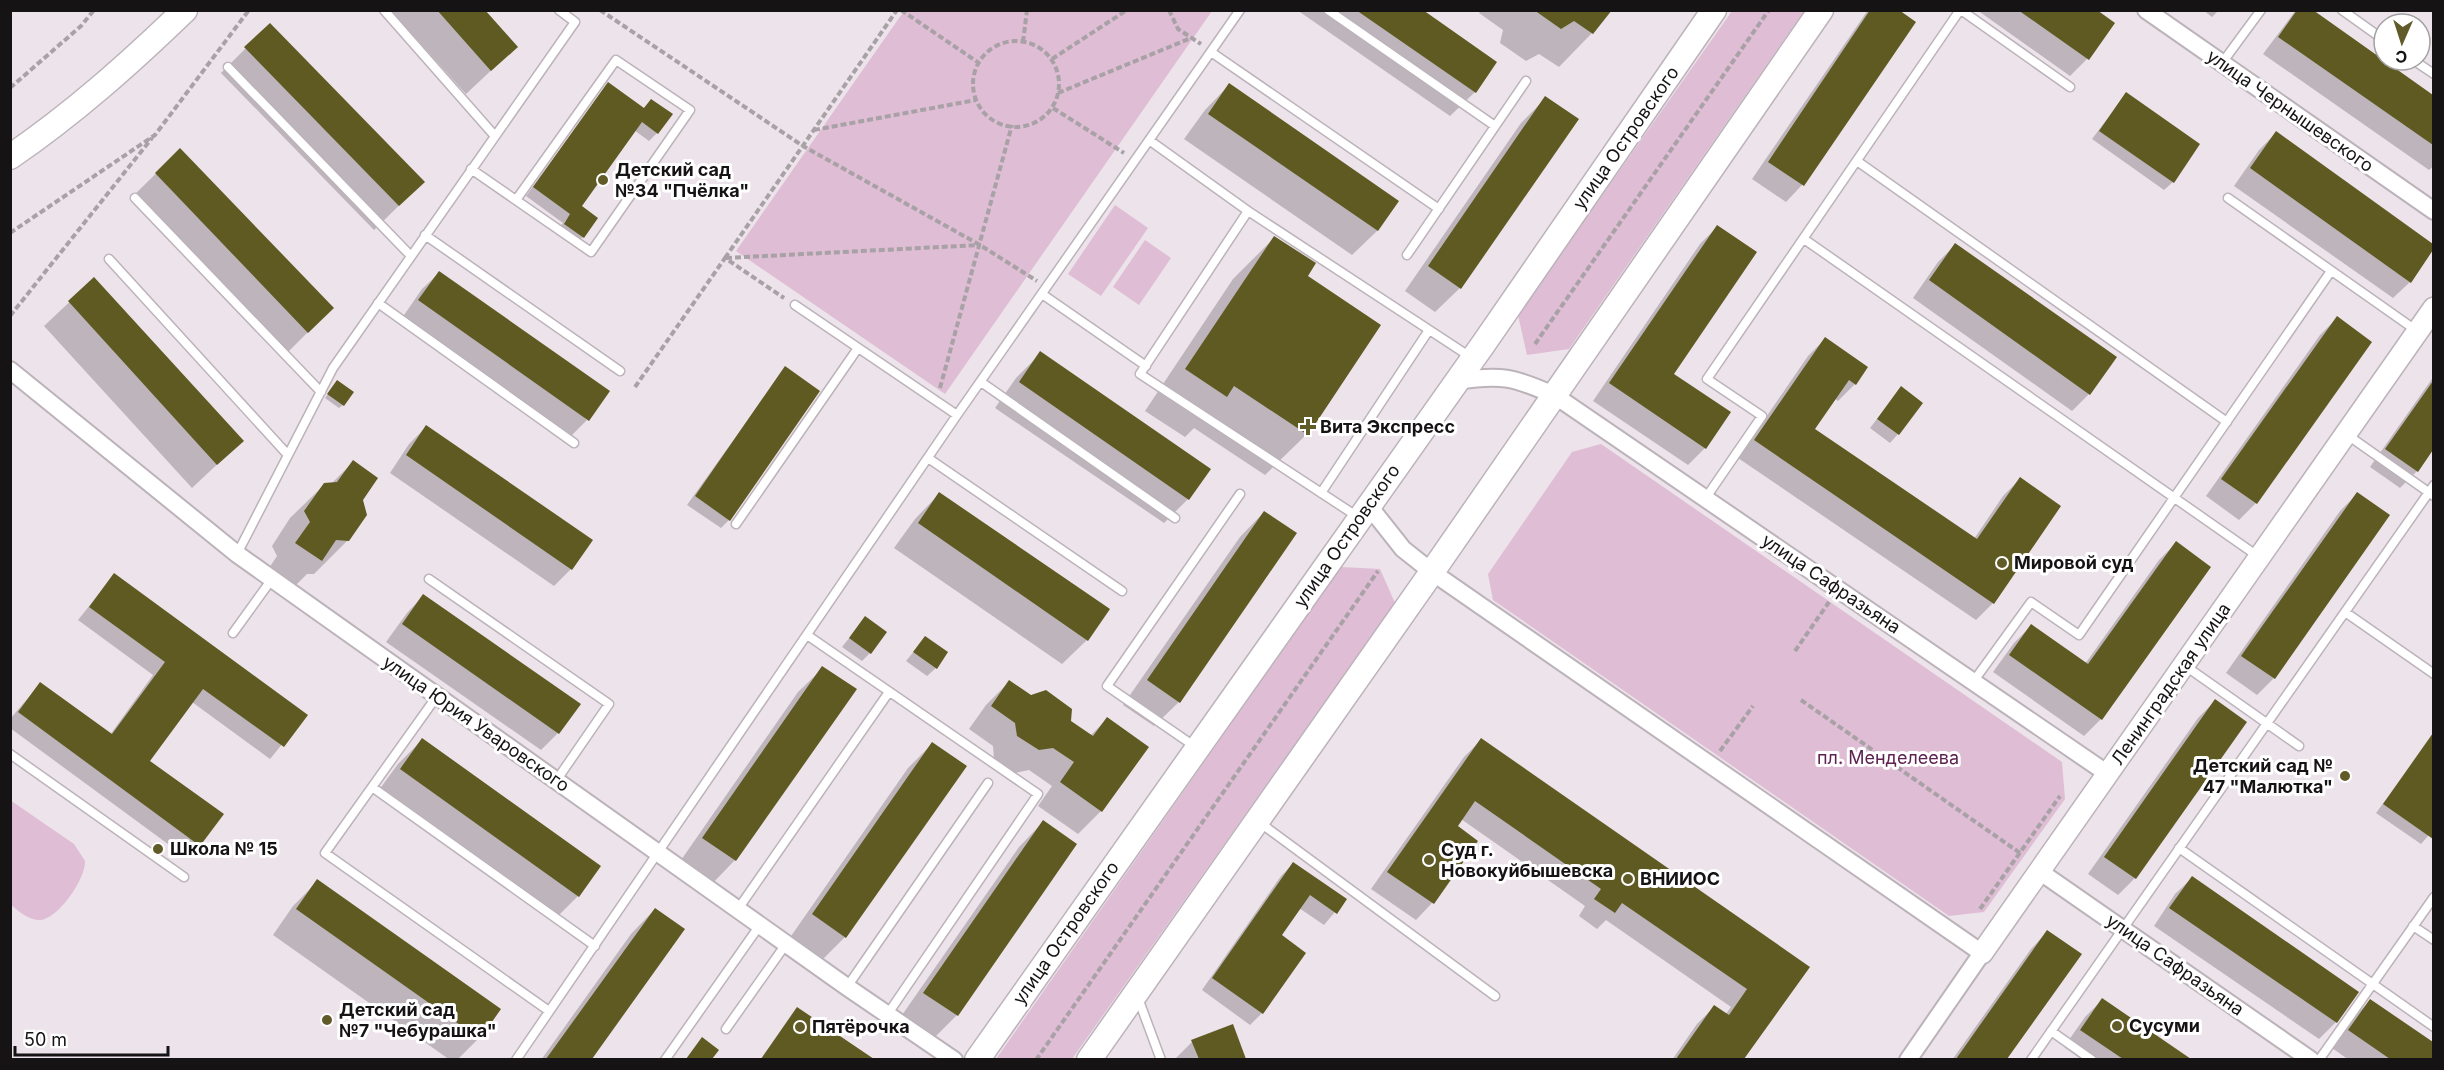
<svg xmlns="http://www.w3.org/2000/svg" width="2444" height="1070" font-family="Inter,sans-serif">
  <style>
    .green { fill: #dfbdd5 }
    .shadow { fill: #0003 }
    .building { fill: #5f5a22 }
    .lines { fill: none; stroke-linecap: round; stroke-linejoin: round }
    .service-casing { stroke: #bcb3ba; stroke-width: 11 }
    .minor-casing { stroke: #bcb3ba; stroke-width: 20 }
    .tertiary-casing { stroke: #bcb3ba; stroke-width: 24 }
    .secondary-casing { stroke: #bcb3ba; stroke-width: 27 }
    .path { stroke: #a8a1a6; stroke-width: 4; stroke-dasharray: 6 3; stroke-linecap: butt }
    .service { stroke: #fff; stroke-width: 8 }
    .minor { stroke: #fff; stroke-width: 16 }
    .tertiary { stroke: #fff; stroke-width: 21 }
    .secondary { stroke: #fff; stroke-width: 24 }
    .poi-dot { fill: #605b28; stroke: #fff; stroke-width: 2 }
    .labels { text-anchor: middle; stroke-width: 6; stroke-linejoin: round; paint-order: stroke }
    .street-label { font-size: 18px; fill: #161315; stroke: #fff }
    .poi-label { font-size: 18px; font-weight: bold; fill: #161315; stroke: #fff; text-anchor: start }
    .park-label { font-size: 18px; fill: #5d2251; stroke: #fff }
  </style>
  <rect width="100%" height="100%" fill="#ede3ea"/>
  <path class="green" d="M904,11H1212L945,394L736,251Z
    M1732,11H1804L1569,349L1527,355L1518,315Z
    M1115,205L1148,228L1101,296L1068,274Z
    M1145,240L1171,258L1139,305L1113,287Z
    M1601,444L2062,762L2065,799L1984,912L1949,916L1493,600L1488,574L1572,452Z
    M1341,567L1380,569L1395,603L1072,1059H996Z
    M10,800L74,844L85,861C86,878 58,920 39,920C28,920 19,911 11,905Z"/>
  <path class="shadow" d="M390,10H483L516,47L466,94Z
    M1297,10H1420L1475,92L1450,116Z
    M1481,10H1610L1592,33L1559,67L1539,54L1526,61L1500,43L1503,30L1479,13Z
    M1868,10H1896L1913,22L1802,185L1786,202L1752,179Z
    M1977,10H2094L2113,24L2087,59L2070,76Z
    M2203,10H2219L2212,17Z
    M2296,10H2311L2434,97V166L2429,170L2263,54Z
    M246,48L423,182L374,230L221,73Z
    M608,84L643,109L651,101L657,133L649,141L634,130L579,207L583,237L574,245L556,232L563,223L526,196Z
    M1229,85L1397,201L1377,231L1352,255L1184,139L1205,110Z
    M2126,94L2173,182L2164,190L2092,139Z
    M1546,98L1460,288L1435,312L1405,291L1521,123Z
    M2276,133L2434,246L2410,282L2393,298L2234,186L2259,150Z
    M180,150L332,308L283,357L131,198Z
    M1717,227L1672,375L1705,448L1688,465L1593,401L1700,244Z
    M1274,238L1306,276L1307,434L1265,475L1194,428L1185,437L1145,411L1233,279Z
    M1955,245L2089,394L2072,411L1913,298L1938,262Z
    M439,273L587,420L571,436L402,318L422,289Z
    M94,279L242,441L192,488L44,326Z
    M2337,318L2256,503L2239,520L2206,496L2320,335Z
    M1825,339L1855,384L1838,401L1834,398L1813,429L1974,539L2003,496L2020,479L2059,506L1993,603L1976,620L1738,458L1808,356Z
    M1041,353L1188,499L1164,523L995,408L1016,378Z
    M785,368L729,520L721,528L687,505Z
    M2434,376V447L2417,471L2400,488L2370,467Z
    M334,386L343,405L339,408L325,398Z
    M1901,388L1898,434L1890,443L1870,428Z
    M426,427L590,540L571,569L554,586L390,473L409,444Z
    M353,462L361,500L348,540L314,574H307L287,594L263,577L277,556L272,546L290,518L325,484H331Z
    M939,494L1087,640L1062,664L894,548L915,519Z
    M2357,494L2274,678L2257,695L2226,673L2340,511Z
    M1264,512L1179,702L1154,726L1123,705L1240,537Z
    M2176,543L2101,719L2084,736L1993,672L2014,643L2031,626L2085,664L2159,560Z
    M114,575L306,715L270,759L192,702L148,761L199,845L187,858L10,728V719L40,684L110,735L153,675L78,620Z
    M423,596L558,733L541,750L386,642L407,613Z
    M865,618L870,653L862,661L842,647Z
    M925,638L936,668L927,676L906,661Z
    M823,668L735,860L711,885L679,863L798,692Z
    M1009,682L1090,736L1107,719L1101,811L1078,834L1038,806L1052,786L1029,770L1015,773L994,759L993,746L969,729L986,705Z
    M2215,701L2135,878L2118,895L2088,874L2198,718Z
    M2433,736L2434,829L2421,844L2376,813Z
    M422,740L599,866L578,896L553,921L376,794L398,764Z
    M1481,740L1807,967L1743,1060H1672L1697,1024L1714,1007L1725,1015L1731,1007L1606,920L1597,929L1579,916L1585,906L1461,819L1455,827L1476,841L1432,903L1416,920L1371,889L1464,757Z
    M932,744L845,937L821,961L789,939L908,768Z
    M1043,822L1075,844L957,1015L932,1040L900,1018L1019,847Z
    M1293,864L1345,900L1324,925L1299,908L1280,936L1262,1013L1250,1025L1202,990L1281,876Z
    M2192,878L2336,1022L2319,1039L2154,926L2175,894Z
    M318,881L499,1010L479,1038L457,1060H450L273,935L293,906Z
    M655,909L683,930L590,1060H541L631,934Z
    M2047,932L2079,954L2005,1060H1952L2031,949Z
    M2102,1000L2188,1060H2082L2064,1047L2085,1017Z
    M2370,1001L2434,1045V1060H2349L2332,1048L2353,1018Z
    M797,1009L872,1060H760Z
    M1232,1026L1245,1060H1174L1192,1042Z"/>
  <path class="building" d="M437,10H485L518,47L491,71Z
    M1356,10H1423L1497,62L1476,93Z
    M1534,10H1612L1593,34L1574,21L1561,29Z
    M1870,10H1899L1916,22L1804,186L1768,162Z
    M2018,10H2097L2115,23L2089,60Z
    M2297,10H2313L2433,95V145L2278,37Z
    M270,23L425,182L399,206L244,47Z
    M608,82L644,108L651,99L673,114L658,134L642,122L582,206L598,218L584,238L564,224L570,214L533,187Z
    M1229,83L1399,201L1378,231L1208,114Z
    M2126,92L2200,144L2174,183L2099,131Z
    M1545,96L1579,119L1461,289L1428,266Z
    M2276,131L2433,244V250L2411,283L2250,168Z
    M180,148L334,308L308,333L155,173Z
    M1717,225L1757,252L1674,374L1731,412L1706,449L1609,383Z
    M1274,236L1316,263L1308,276L1381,325L1308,435L1234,386L1227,397L1185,369Z
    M1955,243L2117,357L2090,395L1929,280Z
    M439,271L610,391L589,421L418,300Z
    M94,277L244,441L217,465L68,301Z
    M2337,316L2372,342L2257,504L2221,479Z
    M1825,337L1868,367L1856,385L1849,380L1815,429L1977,539L2020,477L2061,506L1994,604L1754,440Z
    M1040,351L1211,469L1189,500L1019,382Z
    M785,366L820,391L730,521L695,496Z
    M337,380L354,392L344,406L327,394Z
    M2433,381V450L2418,472L2385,449Z
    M1901,386L1923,403L1899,435L1877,419Z
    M426,425L593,540L572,570L406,455Z
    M353,460L378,478L363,500L367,515L349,541L336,540L322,561L295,543L310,522L304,511L324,483L337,482Z
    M939,492L1110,609L1088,641L918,523Z
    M2357,492L2390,515L2275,679L2241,656Z
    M1264,511L1297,533L1180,703L1147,680Z
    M2176,541L2211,567L2102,720L2009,655L2031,624L2088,664Z
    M114,573L308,715L284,747L203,689L150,761L224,814L200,846L18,712L40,682L112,734L165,662L89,607Z
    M423,594L581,704L559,734L402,624Z
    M865,616L887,632L871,654L849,638Z
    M925,636L948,652L937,669L913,652Z
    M822,666L857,689L736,861L702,838Z
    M1009,680L1031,695L1046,690L1072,709L1071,721L1093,736L1107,717L1149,747L1102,812L1060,782L1074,762L1053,748L1039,750L1017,736L1015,723L991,706Z
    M2215,699L2247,722L2136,879L2104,857Z
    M2433,733V839L2383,804Z
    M422,738L601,866L579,897L400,769Z
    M1481,738L1810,967L1744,1059H1676L1714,1005L1729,1015L1747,989L1622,903L1615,913L1594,899L1601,889L1475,801L1458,826L1478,841L1434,904L1387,872Z
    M932,742L967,766L846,938L812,914Z
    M1043,820L1077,844L958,1016L923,993Z
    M1293,862L1347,899L1337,914L1310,895L1282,935L1306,953L1263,1014L1212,978Z
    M2192,876L2359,992L2337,1023L2169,908Z
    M317,879L501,1009L480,1039L296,909Z
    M655,908L685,929L592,1059H546Z
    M2047,930L2082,954L2007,1059H1956Z
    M2102,998L2191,1059H2123L2080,1030Z
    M2370,999L2433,1042V1059H2390L2348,1030Z
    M797,1007L874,1059H761Z
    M1233,1024L1246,1059H1199L1191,1040Z
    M702,1037L719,1050L712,1059H686Z"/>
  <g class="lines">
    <g class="service-casing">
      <path id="service" d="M384,10L494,135
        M1328,10L1495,126
        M1961,10L2070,87
        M2342,10L2384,40
        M1211,52L1439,209
        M2413,60L2434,74
        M2222,63L2261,10
        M228,67L411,256
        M1149,140L1248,211
        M1857,161L2227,422
        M471,169L591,252L690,110L616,60L516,200
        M135,198L321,392
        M2228,198L2417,331
        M425,235L620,371
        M1804,239L2259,557
        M1407,255L1526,81
        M109,259L288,455
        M1042,294L1146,366
        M378,303L574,443
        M795,305L957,415
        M981,382L1175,518
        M2346,434L2434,496
        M928,458L1122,591
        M1321,493L1429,330
        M1705,499L1762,416L1707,379L1960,10
        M1358,517L1140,374L1248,211L1472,358
        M736,524L858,348
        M237,554L333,368L575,22L559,10
        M429,579L609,704L556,781
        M2345,612L2434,674
        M233,633L272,579
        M807,635L1038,794L887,1015
        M2184,665L2299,746
        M1973,682L2031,602L2079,635L2331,271
        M437,696L325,853L549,1011
        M1197,748L1107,686L1240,494
        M10,754L184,877
        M372,787L595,946
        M1259,822L1495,996
        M2179,848L2434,1027
        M738,909L889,692
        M2413,926L2434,940
        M847,987L988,783
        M1138,998L1161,1060
        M726,1029L786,944
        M2051,1031L2092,1060
        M516,1060L957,415L1240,10
        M665,1060L760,925
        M2031,1060L2434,485
        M2319,1060L2434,897"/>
    </g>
    <g class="minor-casing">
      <path id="minor" d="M2146,10L2434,211
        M10,370L237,554L847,987L954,1060
        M1457,381C1501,374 1513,377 1554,395L2108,774
        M1369,506L1403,549L1432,572L1982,953L1908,1060
        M2039,871L2311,1060"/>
    </g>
    <g class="tertiary-casing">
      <path id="tertiary" d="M1982,953L2434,308"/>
    </g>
    <g class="secondary-casing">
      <path id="secondary" d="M10,157C74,113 129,64 185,10
        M977,1060L1482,346L1714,10
        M1089,1060L1432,572L1821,10"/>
    </g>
    <path class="path" d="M600,10L803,146L980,245L1037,281
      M901,10L979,63
      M1169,10L1178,29L1201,44
      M973 84a43 43 0 1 1 86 0a43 43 0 1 1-86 0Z
      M1023,42L1027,10
      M1052,59L1127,10
      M10,88L81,26L94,10
      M1058,93L1191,38
      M1053,108L1124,153
      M814,130L976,100
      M10,233L155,135L249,10
      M725,258L897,10
      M726,258L979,245
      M10,316L152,138
      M1535,344L1769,10
      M635,387L725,258L784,298
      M940,388L1012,125
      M1795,651L1829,602
      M1801,700L2020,853
      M1720,751L1753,706
      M1980,909L2060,796
      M1036,1060L1378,571"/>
    <use href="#service" class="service"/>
    <use href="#minor" class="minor"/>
    <use href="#tertiary" class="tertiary"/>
    <use href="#secondary" class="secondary"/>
  </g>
  <g class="poi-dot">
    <circle cx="603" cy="180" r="6"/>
    <path d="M1305 418h6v6h6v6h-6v6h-6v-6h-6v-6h6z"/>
    <circle cx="2002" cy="563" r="6"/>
    <circle cx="2345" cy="776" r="6"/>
    <circle cx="158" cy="849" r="6"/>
    <circle cx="1429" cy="860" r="6"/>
    <circle cx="1628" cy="879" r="6"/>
    <circle cx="327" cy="1020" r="6"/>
    <circle cx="2117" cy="1026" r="6"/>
    <circle cx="800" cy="1027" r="6"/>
  </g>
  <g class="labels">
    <g class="street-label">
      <text transform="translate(2290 111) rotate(35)" y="6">улица Чернышевского</text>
      <text transform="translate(1626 138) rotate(-55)" y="6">улица Островского</text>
      <text transform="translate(1347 536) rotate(-55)" y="6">улица Островского</text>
      <text transform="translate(1831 584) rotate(34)" y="6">улица Сафразьяна</text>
      <text transform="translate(2171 684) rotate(-55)" y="6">Ленинградская улица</text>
      <text transform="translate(476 724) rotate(35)" y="6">улица Юрия Уваровского</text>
      <text transform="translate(1066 933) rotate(-55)" y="6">улица Островского</text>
      <text transform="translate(2175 965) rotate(35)" y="6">улица Сафразьяна</text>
    </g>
    <g class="poi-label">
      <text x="615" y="176">Детский сад<tspan x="615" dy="21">№34 "Пчёлка"</tspan></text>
      <text x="1320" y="433">Вита Экспресс</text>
      <text x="2014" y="569">Мировой суд</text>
      <text x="2333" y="772" text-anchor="end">Детский сад №<tspan x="2333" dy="21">47 "Малютка"</tspan></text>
      <text x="170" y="855">Школа № 15</text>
      <text x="1441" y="856">Суд г.<tspan x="1441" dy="21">Новокуйбышевска</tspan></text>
      <text x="1640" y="885">ВНИИОС</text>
      <text x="339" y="1016">Детский сад<tspan x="339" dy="21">№7 "Чебурашка"</tspan></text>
      <text x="2129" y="1032">Сусуми</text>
      <text x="812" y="1033">Пятёрочка</text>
    </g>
    <g class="park-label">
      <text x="1888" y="764">пл. Менделеева</text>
    </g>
  </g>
  <rect width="2444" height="1070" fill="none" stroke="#161315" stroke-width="24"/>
  <g transform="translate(2402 42) rotate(183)"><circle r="28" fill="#ffffff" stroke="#a2a1a1" stroke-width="1.5"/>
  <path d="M0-4.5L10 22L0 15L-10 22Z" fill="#605b28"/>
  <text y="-9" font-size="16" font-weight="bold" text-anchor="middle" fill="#161315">С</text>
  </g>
  <path d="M15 1046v9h153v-9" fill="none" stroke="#161315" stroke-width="3"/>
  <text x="24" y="1046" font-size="18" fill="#161315" stroke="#ffffff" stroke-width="4.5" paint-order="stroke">50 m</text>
</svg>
